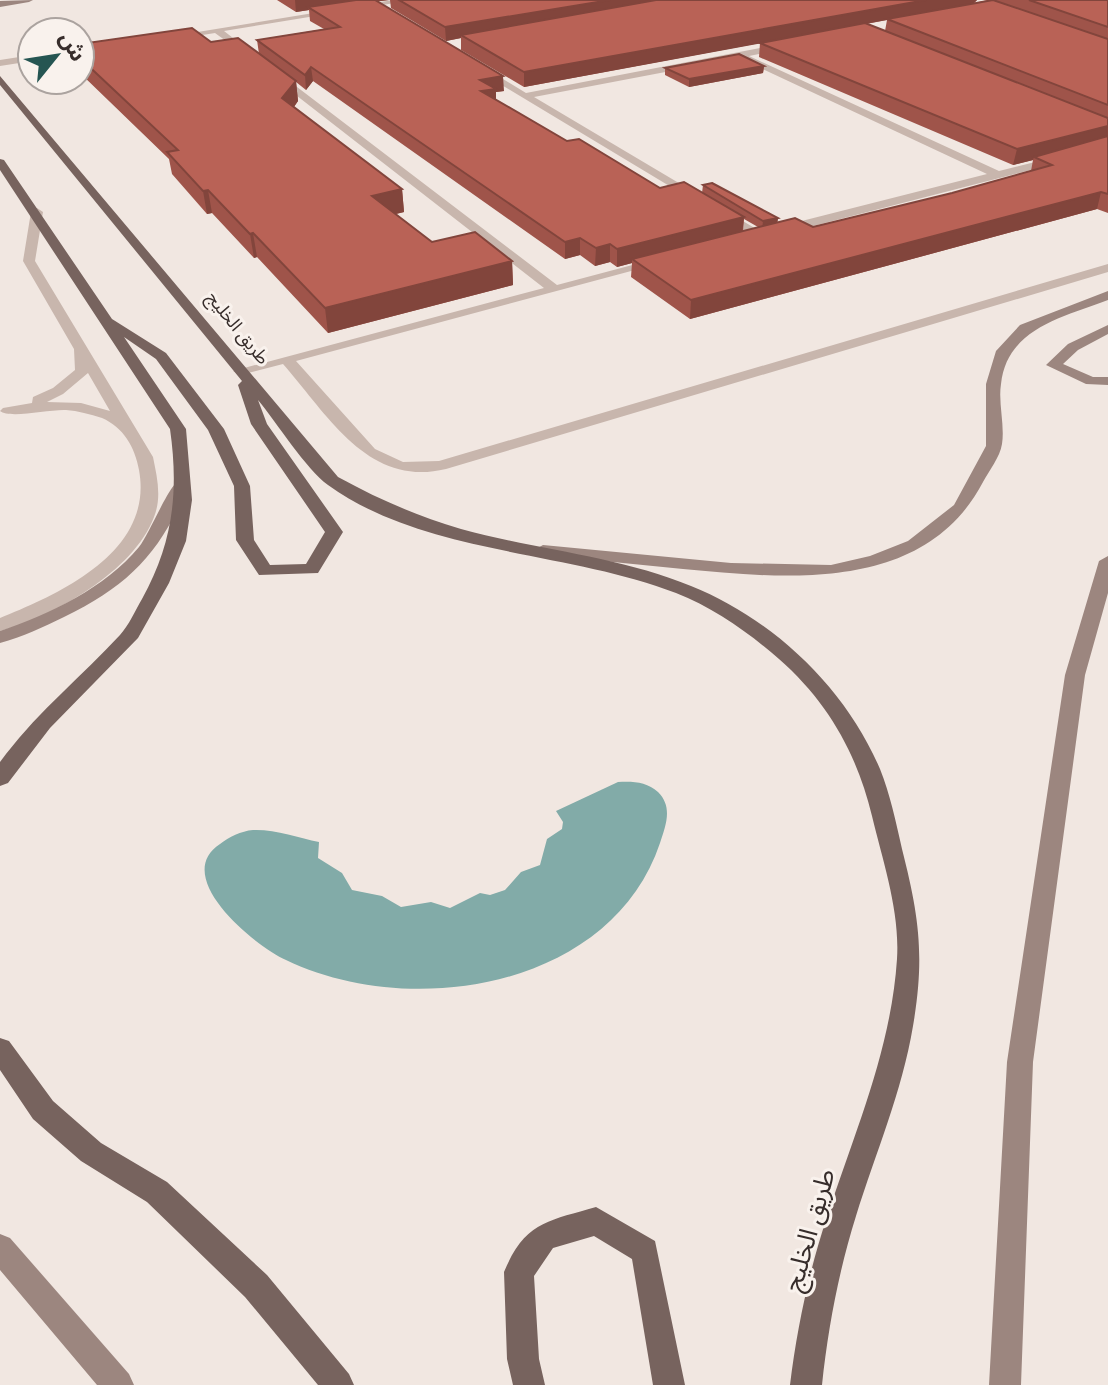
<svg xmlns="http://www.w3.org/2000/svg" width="1108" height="1385" font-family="'Public Sans','Noto Sans Arabic',sans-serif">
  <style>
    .water { fill: #82aba8 }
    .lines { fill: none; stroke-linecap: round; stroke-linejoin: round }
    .street { fill: #c8b6ad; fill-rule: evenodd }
    .secondary { fill: #9c867f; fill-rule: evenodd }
    .primary { fill: #77635e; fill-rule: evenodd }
    .wall { fill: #9f544a; fill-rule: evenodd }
    .shaded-wall { fill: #82453c }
    .building { fill: #b96256; stroke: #82453c; stroke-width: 2 }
    .labels { text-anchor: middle; stroke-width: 6; stroke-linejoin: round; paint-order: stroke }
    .far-street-label { font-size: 18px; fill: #372d2b; stroke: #f9f2ed }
    .near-street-label { font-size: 26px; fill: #372d2b; stroke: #f9f2ed }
  </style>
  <rect width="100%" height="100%" fill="#f1e7e1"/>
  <path class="water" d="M618,782C633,781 647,782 658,792C673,807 666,825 660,843C611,989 410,1020 286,960C255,946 170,877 220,844C229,837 241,831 253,830C274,829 299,838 319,842L318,858L342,873L352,890L382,896L401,907L431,902L450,908L480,893L490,895L505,890L521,872L540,865L547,839L562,829L563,822L556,811Z"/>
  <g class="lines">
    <path class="street" d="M393,0H413L224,31L251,52L248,57L215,33L171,40L167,37Z
      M786,43L789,48L749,56L999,171L1108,144V150L782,234L778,233V227L987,174L739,58L534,97L763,233L765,236L759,240L475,69L483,67L526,93Z
      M32,55V61L0,66V60Z
      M274,74H280L557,285L655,259L661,263L296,361L375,449L403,462L439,461L1108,264V272L446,469C368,488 328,415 283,364L240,375L233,371L544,288L274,78Z
      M37,208L43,212L35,261L153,457C157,477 162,497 154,517C134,571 53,617 0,631V618C62,593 154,551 139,470C135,447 123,427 102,418C90,414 78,411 66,410C50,409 10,419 0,411L3,408L32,403L33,397L53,388L75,370L74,349L23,261L31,212ZM88,373L110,411L81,403L47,402L63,394Z"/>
    <path class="secondary" d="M33,0L29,2L0,7V1Z
      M1108,291V300C1064,317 1007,328 1001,384C998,403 1005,425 1002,444C1000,457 989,471 983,482C925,593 788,579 683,569C636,564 590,560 543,555L534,550L543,545L731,563L831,565L870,556L908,541L954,505L986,446V384L996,351L1020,325Z
      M1108,325V334L1078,350L1063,364L1093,377H1108V385L1086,384L1046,365L1068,344Z
      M181,479L189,484C161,552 130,585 64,617C43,627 23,637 0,643V631C50,614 105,588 139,547C150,533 170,482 181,479Z
      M1108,556V593L1085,675L1033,1062L1021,1385H989L1007,1062L1065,675L1099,561Z
      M0,1234L10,1238L129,1374L134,1385H97L0,1270Z"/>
    <path class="primary" d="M0,76L338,477C378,499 417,516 461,529C537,550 618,556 691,586C773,619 845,687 880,769C890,794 896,822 902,849C919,916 925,956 913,1026C902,1092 876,1152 856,1216C839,1270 828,1328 822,1385H790C797,1328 809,1271 827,1217C855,1131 891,1050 897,959C900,911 883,862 872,816C857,754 828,702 779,659C748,632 714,608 676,593C566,550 425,555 328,485C306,469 277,423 258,400L267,424L343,532L318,573L259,575L236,540L234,486L208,430L156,359L124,337L186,429L192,500L186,541L169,583L138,638L50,728L8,783L0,786V762L6,754C40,710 82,676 120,635C129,625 135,611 142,599C173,543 179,492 170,429L0,170V159L4,160L112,319L166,353L224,429L250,486L254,540L270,565L306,564L325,532L251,424L238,385L242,381L0,85Z
      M0,1038L9,1041L53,1101L101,1143L167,1182L267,1275L349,1374L354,1385H318L245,1297L147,1202L81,1161L33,1119L0,1070Z
      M596,1207L655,1241L685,1385H653L632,1259L594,1236L553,1248L534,1276L539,1359L545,1385H513L507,1359L504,1272C525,1221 549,1221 596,1207Z"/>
  </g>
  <path class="wall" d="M277,0H389L378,1L504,91L496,92V100L567,141L660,188L702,193L703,185L778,218L777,222L813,227L952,193L1031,171L1033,160L1013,165L759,57L760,43L524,87L461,50V38L446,41L391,8L390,0H977L974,3L988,0H1108V213L1097,209L690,319L631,277L632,263L617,267L610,262L595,266L580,255L565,259L313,81L306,90L296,82L298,101L294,107L402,189L404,212L396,214L432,242L512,261L513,285L328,333L257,257L254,258L212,213L207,214L172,174L169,159L80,73V44L211,42L259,54L257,40L324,29L310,21L309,10L296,12ZM887,20L885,31L866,24ZM744,219L758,227L743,231Z
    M764,66L763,73L689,87L665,75V68Z"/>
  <path class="shaded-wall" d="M295,0H389L313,10L308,7L309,10L296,12Z
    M610,0H689L461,35V38L446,41L445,27Z
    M926,0H977L973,4L524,87V72Z
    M764,66L763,73L689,87V79Z
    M311,67L313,81L306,90L305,75Z
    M503,76L504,91L496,92V104L482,107L480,80Z
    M296,81L298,101L285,119L282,98Z
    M1108,126V138L1034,157L1033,160L1013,165L1017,149Z
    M402,189L404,212L374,219L372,196Z
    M208,190L212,213L207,214L203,191Z
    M1101,192L1097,209L690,319L691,300Z
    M744,217L742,235L632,259V263L617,267V249Z
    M778,218L777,226L762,230L763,221Z
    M253,233L257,257L254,258L250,234Z
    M580,238V255L565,259V242Z
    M610,244V262L595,266L596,248Z
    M512,261L513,285L328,333L325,308Z"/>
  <path class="building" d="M356,0H375L503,76L480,80L496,89L481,91L567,141L579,139L660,188L684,182L744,217L617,249L610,244L596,248L580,238L565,242L311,67L305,75L257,40L340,27L308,7Z
    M399,0H610L445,27Z
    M656,0H926L524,72L461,35Z
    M993,0L1108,39V105L887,19Z
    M1029,0H1108V27Z
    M865,23L1108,118V126L1017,149L760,43Z
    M192,28L211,42L238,38L296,81L282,98L402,189L372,196L432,242L475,232L512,261L325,308L253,233L250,234L208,190L203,191L167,152L178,150L80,58V44Z
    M739,54L764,66L689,79L665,68Z
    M1108,136V194L1101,192L691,300L632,259L795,218L813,227L952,193L1052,165L1034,157Z
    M712,183L778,218L763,221L703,185Z"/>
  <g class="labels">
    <g class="far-street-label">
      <text transform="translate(238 328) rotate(51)" y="6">طريق الخليج</text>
    </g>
    <g class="near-street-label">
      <text transform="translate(809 1230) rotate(-74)" y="9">طريق الخليج</text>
    </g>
  </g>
  <g transform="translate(56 56) rotate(60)"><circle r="38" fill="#f9f2ed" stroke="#aba39f" stroke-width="2"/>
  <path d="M0-6L14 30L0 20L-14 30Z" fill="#255552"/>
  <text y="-12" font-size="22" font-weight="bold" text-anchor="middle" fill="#372d2b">ش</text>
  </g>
</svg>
